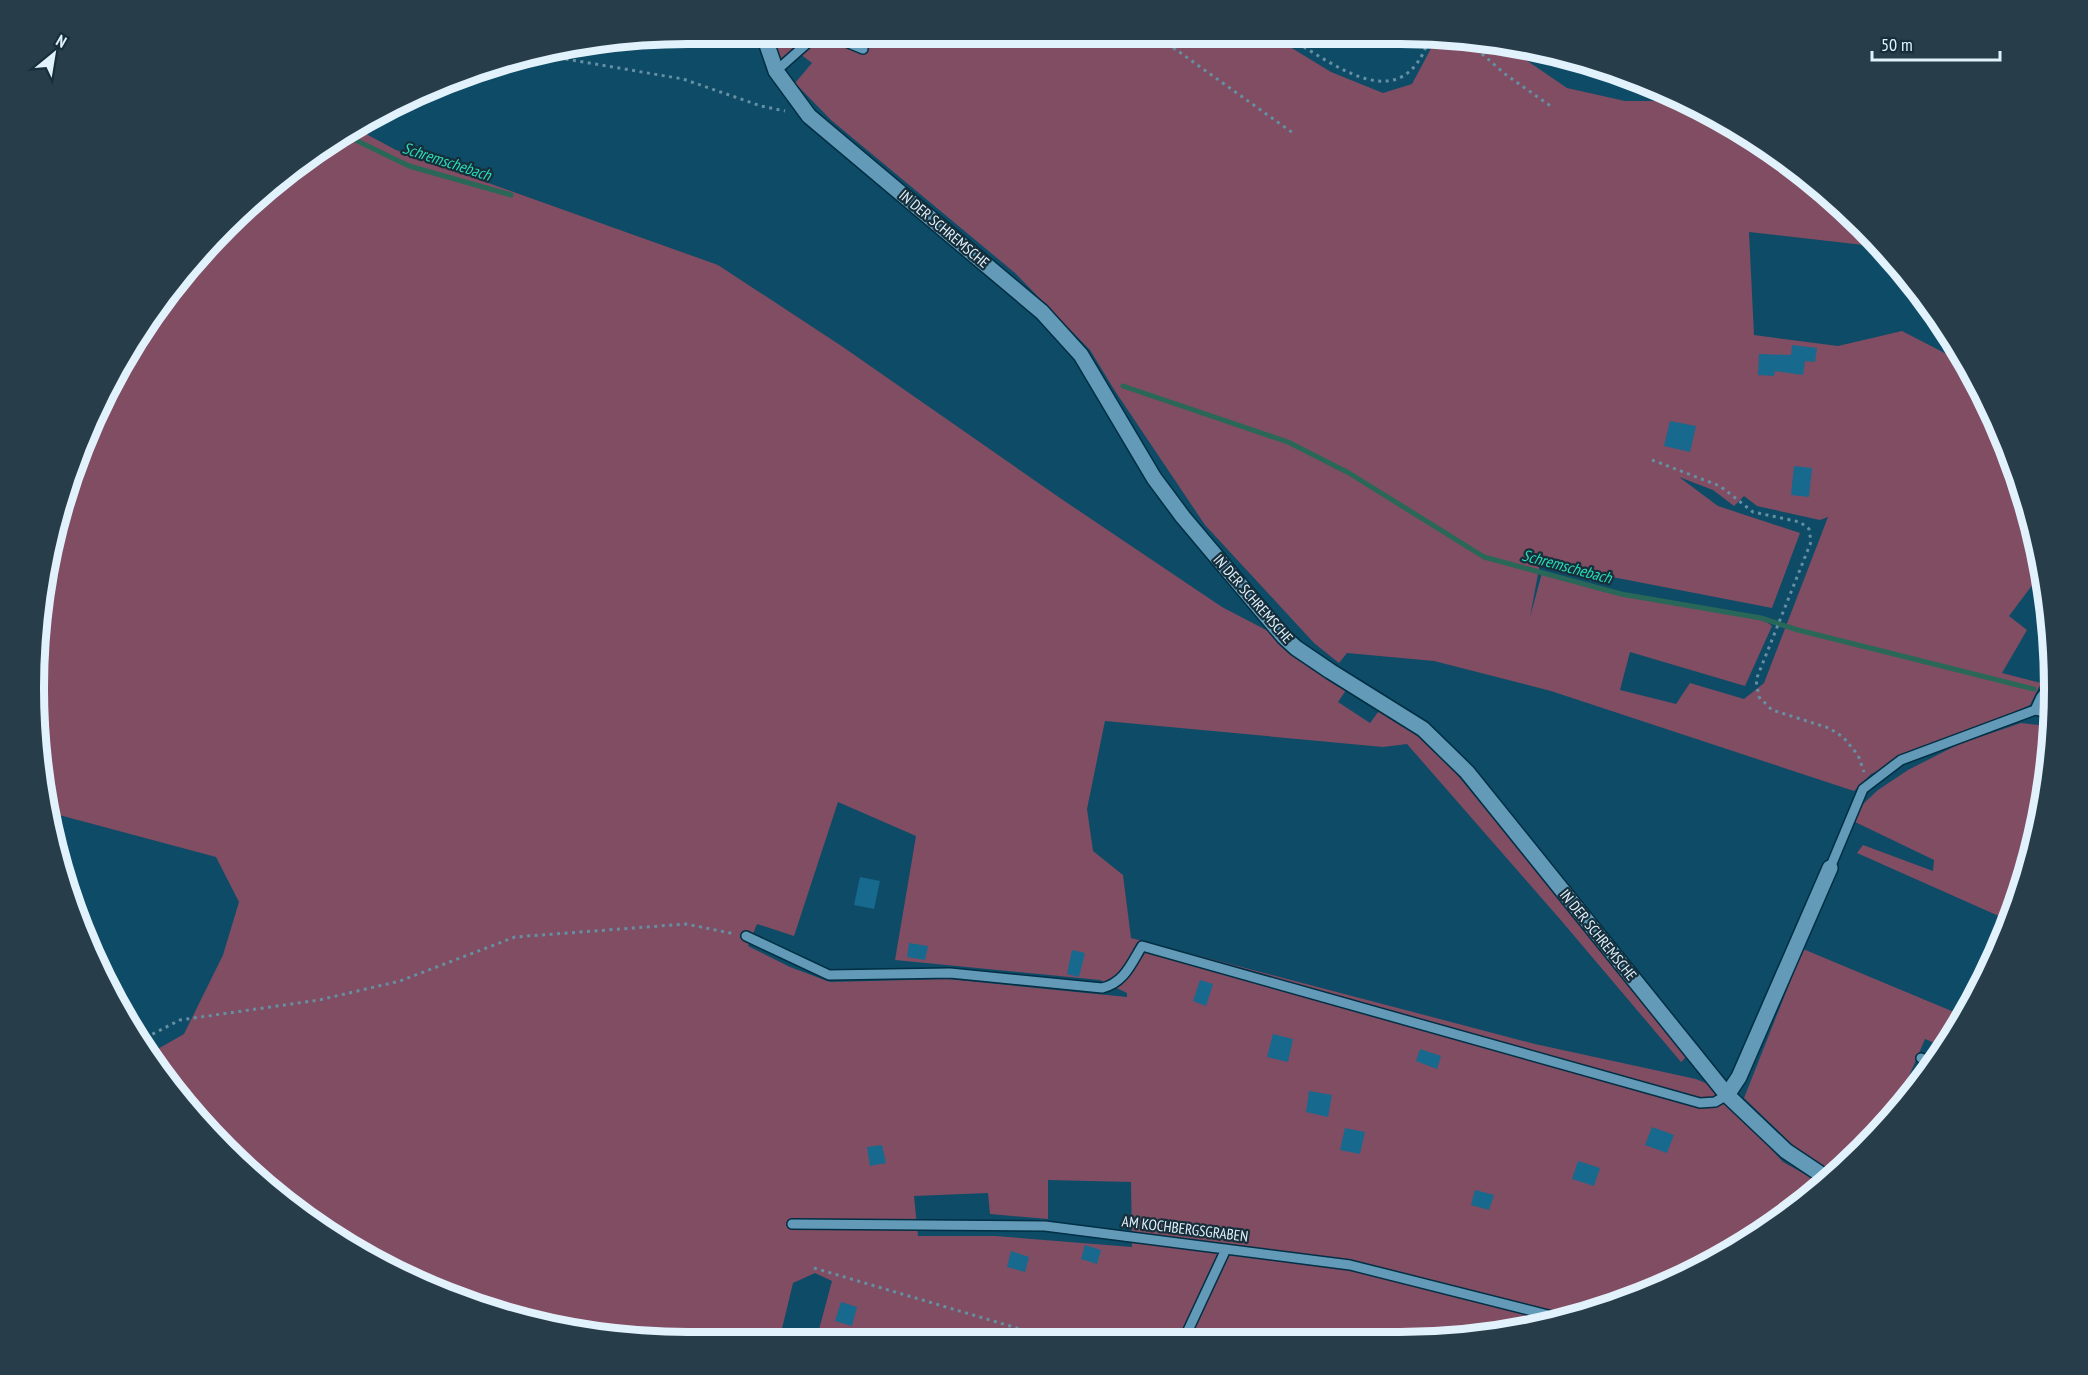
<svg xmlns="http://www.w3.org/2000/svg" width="2088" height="1375" font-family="'PT Sans Narrow',sans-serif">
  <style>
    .green { fill: #804d62; fill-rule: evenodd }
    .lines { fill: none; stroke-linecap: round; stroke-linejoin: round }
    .stream { stroke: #296858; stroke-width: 5 }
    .building { fill: #18698e }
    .service-casing { stroke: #012f44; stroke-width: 12 }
    .minor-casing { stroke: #012f44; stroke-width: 18 }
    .tertiary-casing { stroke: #012f44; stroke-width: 18 }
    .path { stroke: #658fa3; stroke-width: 3; stroke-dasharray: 3 4.5; stroke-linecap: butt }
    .service { stroke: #629ab8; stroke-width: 9 }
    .minor { stroke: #629ab8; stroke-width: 15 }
    .tertiary { stroke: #629ab8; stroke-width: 15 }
    .labels { text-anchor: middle; stroke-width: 4.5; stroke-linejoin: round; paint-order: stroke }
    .street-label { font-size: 15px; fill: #e2f2fc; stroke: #172e3b }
    .water-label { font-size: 16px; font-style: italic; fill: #28ddb7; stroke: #172e3b }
    .rim { fill: none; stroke: #e2f2fc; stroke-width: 8 }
  </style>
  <rect width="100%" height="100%" fill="#0e4b66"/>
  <path class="green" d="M602,39H604L603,51L568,47Z
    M772,39H1277L1331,72L1383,93L1412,84L1436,39H1486L1523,47L1526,60L1567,88L1625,101H1670L1683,98L1690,100L1832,196L1881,247L1749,232L1754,335L1838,346L1902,331L1966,364L1988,398L1995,417L1991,426L2001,434L2033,518L2042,572L2009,616L2027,630L2002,673L2041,683L2030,705L1871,774L1854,791L1551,691L1434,661L1347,653L1339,663L1314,643L1205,525L1115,391L1090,350L1015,273L831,120L795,83L812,63L795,50L781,59ZM1679,477L1713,490L1734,506L1744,496L1757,506L1820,520L1828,517L1764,683L1744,699L1690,683L1676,704L1620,690L1630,652L1745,686L1772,626L1761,618L1621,594L1542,573L1530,617L1540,563L1772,608L1800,533L1718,506Z
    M355,128L396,150L718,265L843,347L1060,498L1222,607L1270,632L1346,690L1338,702L1370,723L1379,711L1417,734L1445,760L1688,1055L1681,1062L1559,918L1407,744L1383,747L1105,721L1087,809L1093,851L1123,875L1131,938L1535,1044L1696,1079L1715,1087L1783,1162L1823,1184L1799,1207L1690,1275L1570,1320L1443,1341L817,1337L832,1281L815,1273L793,1283L780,1337L602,1336L518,1320L398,1275L256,1179L195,1119L149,1054L184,1034L223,955L239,902L216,857L48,812L34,731V644L55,518L83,437L168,289L256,196L324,143ZM838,802L916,836L895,960L1100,980L1127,993V997L947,979L830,982L790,967L748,946L757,924L794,936ZM1048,1180L1131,1182L1132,1247L995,1236H918L914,1196L988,1193L990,1214L1048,1219Z
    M2052,637L2053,668L2040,659Z
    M2021,723L2047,726L2051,729L2049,773L2020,898L2010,921L1857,853L1863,845L1933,871L1934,860L1855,822L1863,804L1878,790L1908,770L1959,744Z
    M1803,949L1966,1017L1944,1047L1925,1039L1897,1104L1900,1109L1892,1119L1834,1174L1794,1146L1744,1098Z"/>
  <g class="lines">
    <path class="stream" d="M343,134L409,166L511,195
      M1123,386L1288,442L1349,473L1484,557L1621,594L1761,618L1798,630L2034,689
      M2051,697L2052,698"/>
  </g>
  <path class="building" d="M1792,345L1817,348L1815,362L1805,361L1803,375L1775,371L1774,376L1758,375L1759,354L1791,355Z
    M1670,421L1696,426L1690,452L1664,446Z
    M1794,466L1812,468L1809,497L1791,495Z
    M860,877L880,881L874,909L854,905Z
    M909,943L928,946L925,960L907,957Z
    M1072,950L1085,953L1079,977L1067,974Z
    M1200,980L1213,984L1206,1006L1193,1001Z
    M1273,1034L1293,1039L1288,1062L1267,1057Z
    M1420,1049L1441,1056L1437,1069L1416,1061Z
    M1309,1091L1332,1095L1328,1117L1306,1112Z
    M1652,1127L1674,1135L1667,1153L1645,1145Z
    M1345,1128L1365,1132L1360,1154L1340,1150Z
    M882,1145L886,1163L870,1166L867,1147Z
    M1578,1161L1600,1168L1594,1186L1572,1179Z
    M1475,1190L1494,1195L1489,1210L1471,1205Z
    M1085,1245L1101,1250L1097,1264L1081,1259Z
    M1011,1251L1029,1257L1025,1272L1007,1267Z
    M841,1302L857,1307L852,1326L835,1321Z"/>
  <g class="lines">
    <g class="service-casing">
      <path id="service" d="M839,39L863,49
        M776,71L812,39H819
        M2035,710L2041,697L2052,683
        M1830,868L1863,789L1901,760L2035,710L2051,713
        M746,936L829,975L950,973L1102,988C1124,983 1131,964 1142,946L1700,1103L1715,1102L1727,1095
        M1921,1058L1933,1062
        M792,1224L1045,1226L1350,1265L1568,1320
        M1184,1339L1226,1249"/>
    </g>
    <g class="minor-casing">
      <path id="minor" d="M1727,1095L1739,1077L1830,868"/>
    </g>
    <g class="tertiary-casing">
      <path id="tertiary" d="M765,39L776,71L809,116L1042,312L1081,355L1154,478L1183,517L1284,637L1296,648L1330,671L1423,729L1467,772L1727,1095L1786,1151L1828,1179"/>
    </g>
    <path class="path" d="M1161,39L1293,133
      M1291,39C1338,67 1402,118 1429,39
      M1465,39L1505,74L1552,107
      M536,54L683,79L761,106L785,111
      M1992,409L1985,428L2005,444
      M1652,460L1720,486L1753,512L1800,522L1809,529L1811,542L1756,680L1759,697L1772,710L1829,728L1843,737L1858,755L1864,772
      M139,1041L180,1020L319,1000L400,981L515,937L686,924L735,934
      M814,1268L1054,1339"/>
    <use href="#service" class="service"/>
    <use href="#minor" class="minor"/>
    <use href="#tertiary" class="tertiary"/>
  </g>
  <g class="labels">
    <g class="street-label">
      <text transform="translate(944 229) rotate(40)" y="5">IN DER SCHREMSCHE</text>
      <text transform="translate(1253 599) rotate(49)" y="5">IN DER SCHREMSCHE</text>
      <text transform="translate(1598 935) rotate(51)" y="5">IN DER SCHREMSCHE</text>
      <text transform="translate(1185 1229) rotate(7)" y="5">AM KOCHBERGSGRABEN</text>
    </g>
    <g class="water-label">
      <text transform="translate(447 161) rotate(18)" y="6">Schremschebach</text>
      <text transform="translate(1567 566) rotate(15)" y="6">Schremschebach</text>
    </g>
  </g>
  <path d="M0 0H2088V1375H0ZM688 44H1400A644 644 0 0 1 2044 688V688A644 644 0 0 1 1400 1332H688A644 644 0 0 1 44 688V688A644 644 0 0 1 688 44Z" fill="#273e4a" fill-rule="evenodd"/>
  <path class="rim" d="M688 44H1400A644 644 0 0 1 2044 688V688A644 644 0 0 1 1400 1332H688A644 644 0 0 1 44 688V688A644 644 0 0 1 688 44Z"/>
  <g transform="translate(54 54) rotate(30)" stroke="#172e3b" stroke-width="4.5" paint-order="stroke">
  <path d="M0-4.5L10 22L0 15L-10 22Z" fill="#e2f2fc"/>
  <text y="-9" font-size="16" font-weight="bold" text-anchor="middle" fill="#e2f2fc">N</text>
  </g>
  <path d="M1872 51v9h128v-9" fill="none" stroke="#e2f2fc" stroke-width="3"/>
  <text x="1881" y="51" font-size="18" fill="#e2f2fc" stroke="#172e3b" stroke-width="4.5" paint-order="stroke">50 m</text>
</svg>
